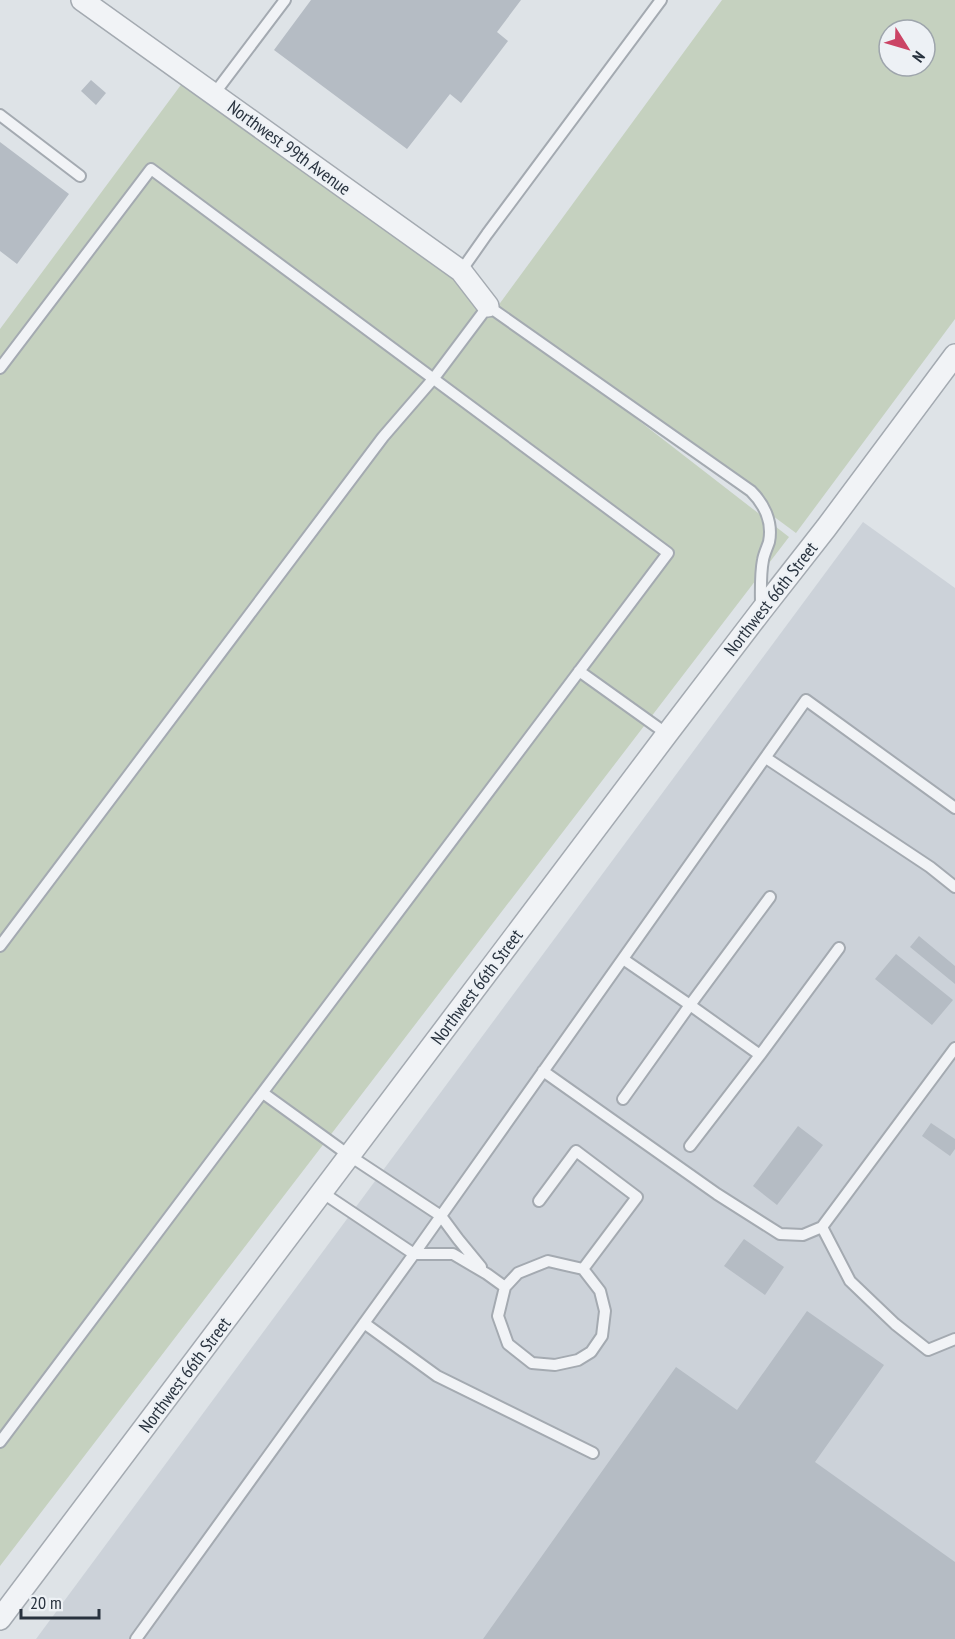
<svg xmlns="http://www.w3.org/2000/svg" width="955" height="1639" font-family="'PT Sans Narrow',sans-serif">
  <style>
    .built { fill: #ccd2d9 }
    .green { fill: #c5d1bf; fill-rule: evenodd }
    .building { fill: #b5bcc4 }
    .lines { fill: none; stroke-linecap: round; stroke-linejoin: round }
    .service-casing { stroke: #a4aab1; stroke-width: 14 }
    .minor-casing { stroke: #a4aab1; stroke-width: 24 }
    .service { stroke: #f1f3f6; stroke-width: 10 }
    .minor { stroke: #f1f3f6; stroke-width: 21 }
    .labels { text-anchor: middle; stroke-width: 4.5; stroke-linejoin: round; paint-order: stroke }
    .street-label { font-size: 18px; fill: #28323e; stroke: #edf1f5 }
  </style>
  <rect width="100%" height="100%" fill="#dee3e7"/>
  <path class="built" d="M863,522L955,588V1639H36Z"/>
  <path class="green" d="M722,0H955V319L796,533L531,337L789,537L0,1566V329L189,74L495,310ZM889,30H925V66H889Z"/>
  <path class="building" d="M311,0H521L497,32L508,41L461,103L450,94L407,149L274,50Z
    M91,80L106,93L96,105L81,91Z
    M0,142L69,194L17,264L0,251Z
    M919,936L955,966V984L910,947Z
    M896,954L953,1000L932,1025L875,979Z
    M931,1123L955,1139V1149L950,1156L922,1136Z
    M798,1126L823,1145L777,1205L753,1186Z
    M744,1239L784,1267L765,1295L724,1266Z
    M807,1311L884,1365L815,1462L955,1562V1639H483L676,1367L737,1410Z"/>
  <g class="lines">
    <g class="service-casing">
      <path id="service" d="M214,94L285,0
        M0,115L80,176
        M461,271L487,234L661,0
        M0,368L151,169L668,553L0,1442
        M579,671L667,734
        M766,758L930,867L955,887
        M0,946L383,437L434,378L488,306L751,491C764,504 773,522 769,542C767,548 764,554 763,560C760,575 761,592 761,608
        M623,959L690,1005L770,897
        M543,1071L717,1194L780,1234L803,1235L822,1227L955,1048
        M263,1093L350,1156L441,1216L458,1239L481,1267
        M623,1099L690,1005L760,1055L839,948
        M690,1146L760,1055
        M323,1193L414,1254H453L487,1274L505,1287L498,1316L508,1344L532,1363L555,1365L578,1360L591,1352L602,1336L605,1311L600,1291L583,1269L637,1197L576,1151L539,1201
        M822,1227L850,1281L895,1324L928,1350L955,1339
        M505,1287L518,1273L548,1261L583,1269
        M364,1323L437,1376L593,1453
        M136,1639L414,1254L806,700L955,808"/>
    </g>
    <g class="minor-casing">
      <path id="minor" d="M82,0L461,271L488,306
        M0,1619L667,734L761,611L826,528L955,355"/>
    </g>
    <use href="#service" class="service"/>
    <use href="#minor" class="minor"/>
  </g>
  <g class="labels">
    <g class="street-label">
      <text transform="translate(289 148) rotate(36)" y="6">Northwest 99th Avenue</text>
      <text transform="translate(771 599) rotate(-52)" y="6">Northwest 66th Street</text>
      <text transform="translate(477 987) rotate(-53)" y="6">Northwest 66th Street</text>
      <text transform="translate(185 1375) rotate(-53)" y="6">Northwest 66th Street</text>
    </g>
  </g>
  <g transform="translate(907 48) rotate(127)"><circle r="28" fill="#edf1f5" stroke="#9ea5ac" stroke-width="1.5"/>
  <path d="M0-4.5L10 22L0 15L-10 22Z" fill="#cb4465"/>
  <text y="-9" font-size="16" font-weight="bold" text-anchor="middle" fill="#28323e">N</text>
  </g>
  <path d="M21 1609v9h78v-9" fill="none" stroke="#28323e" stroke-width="3"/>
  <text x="30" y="1609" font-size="18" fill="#28323e" stroke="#edf1f5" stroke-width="4.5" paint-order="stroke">20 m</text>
</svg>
